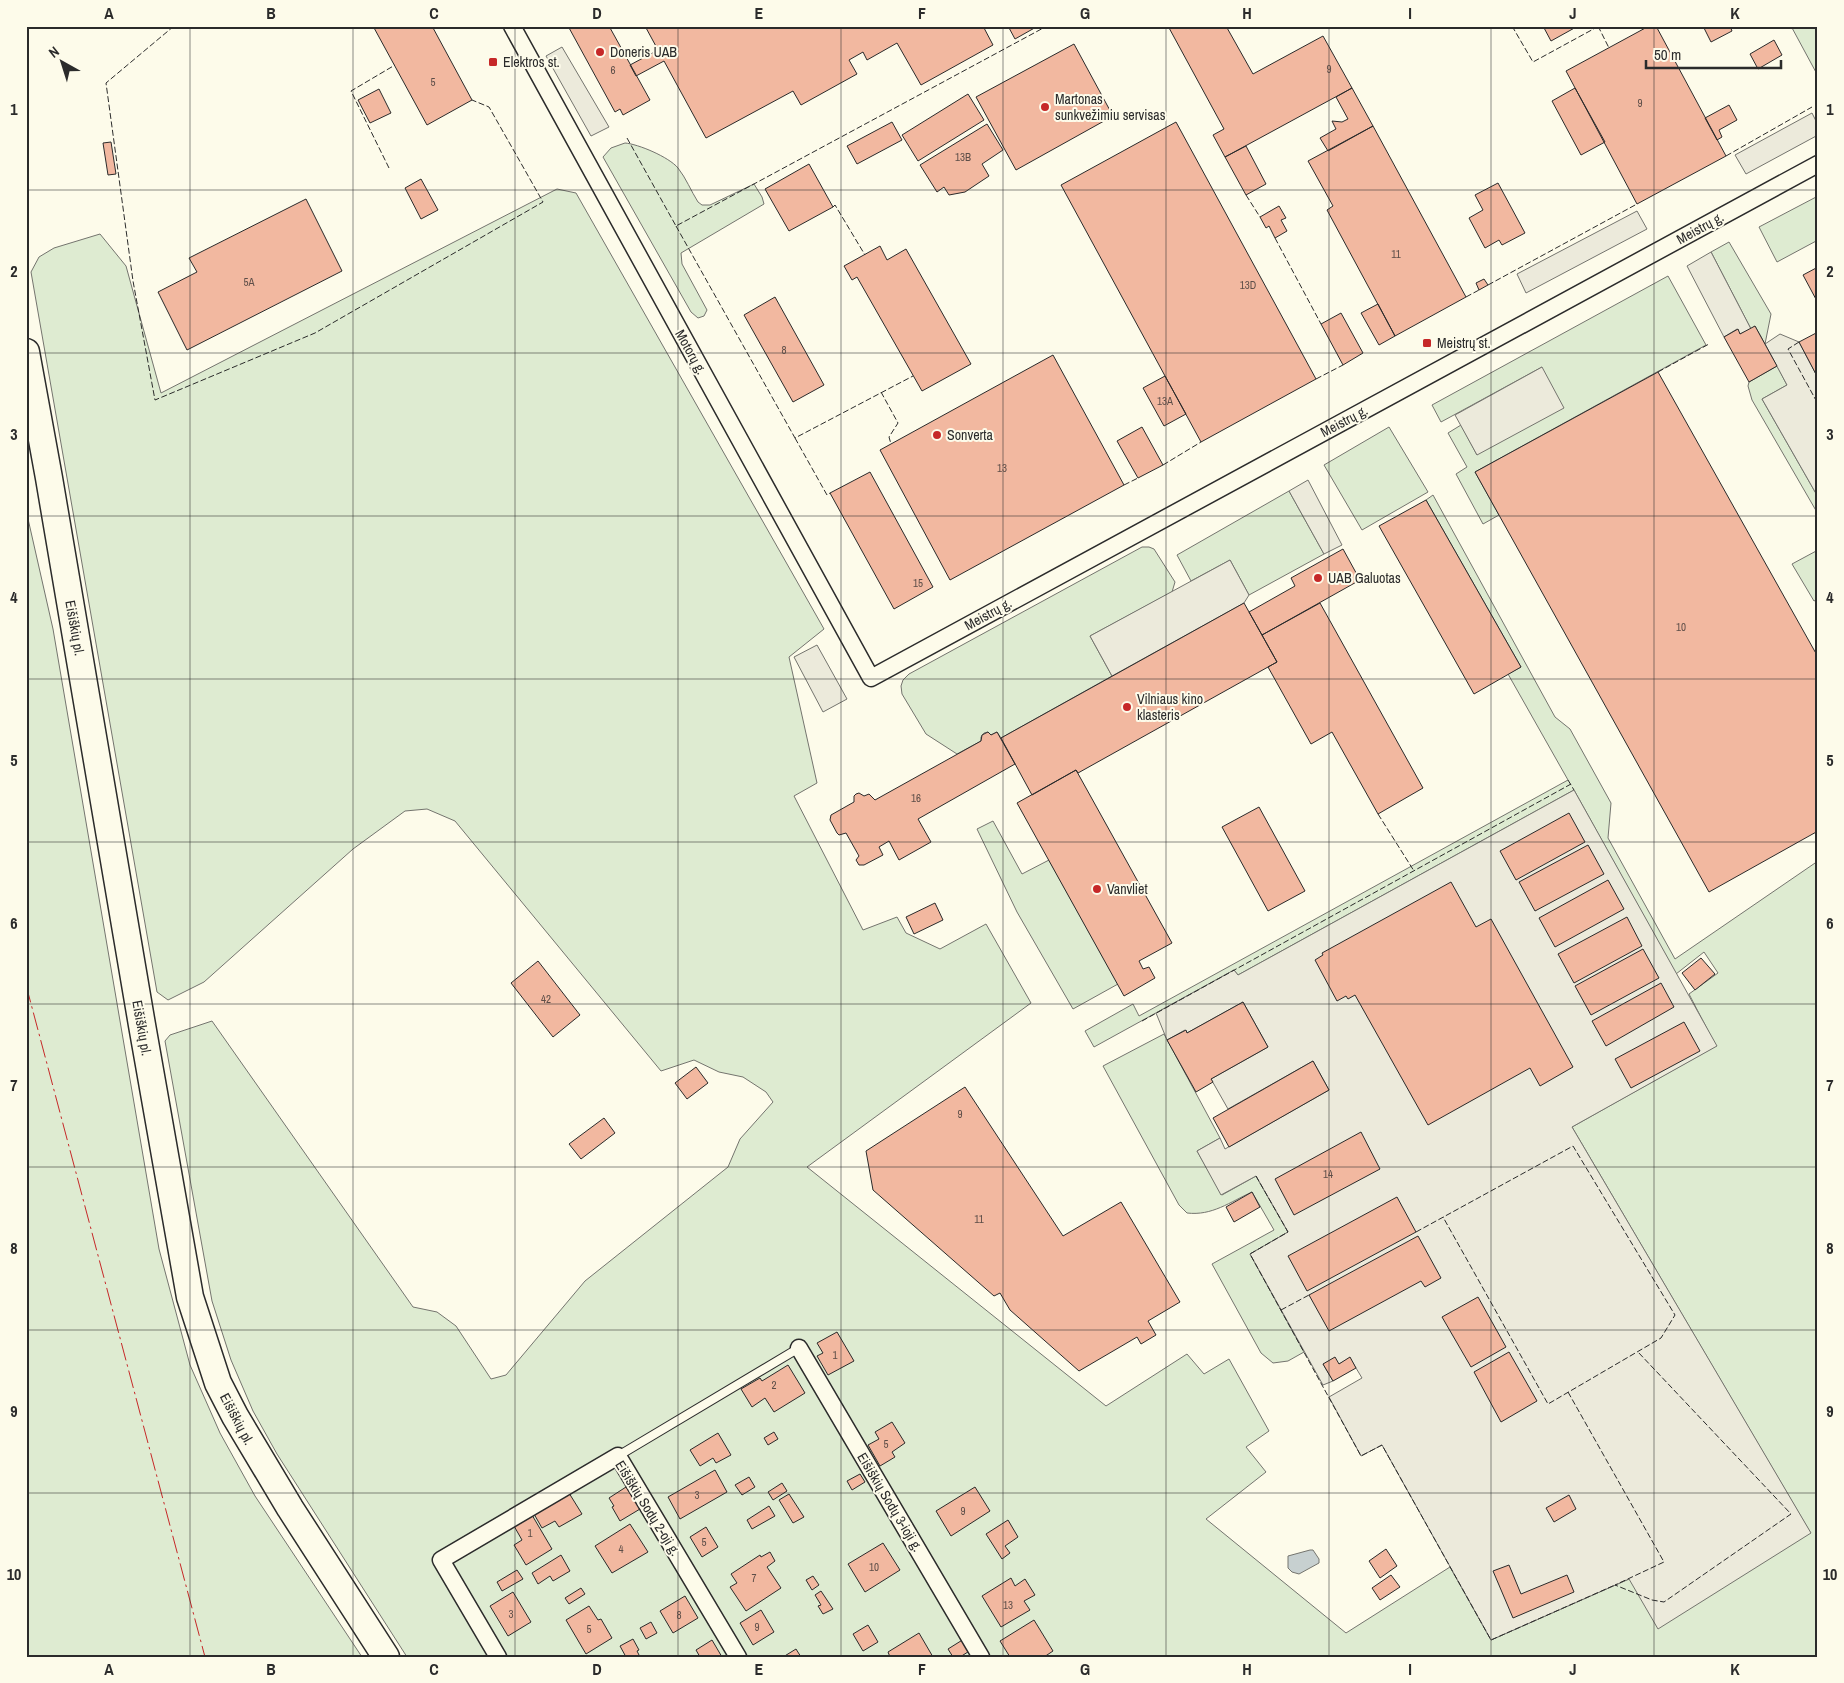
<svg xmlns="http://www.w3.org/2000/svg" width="1844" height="1683" font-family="'Archivo Narrow',sans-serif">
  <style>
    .green { fill: #deebd1; stroke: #74746e }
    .parking { fill: #eceadb; stroke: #74746e }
    .water { fill: #c7d0d0; stroke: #74746e }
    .building { fill: #f2b8a0; stroke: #2b2b2b }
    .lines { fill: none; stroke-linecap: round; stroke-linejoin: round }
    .service-casing { stroke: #2b2b2b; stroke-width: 10 }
    .minor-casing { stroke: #2b2b2b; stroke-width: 19 }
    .primary-casing { stroke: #2b2b2b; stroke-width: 29 }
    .service { stroke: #fdfbea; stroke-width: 8 }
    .minor { stroke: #fdfbea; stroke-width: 16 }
    .primary { stroke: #fdfbea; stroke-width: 26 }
    .fence { stroke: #2b2b2b; stroke-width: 1; stroke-dasharray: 6 2.5; stroke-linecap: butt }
    .power { stroke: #c62828; stroke-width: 1; stroke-dasharray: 18 4 2.5 4; stroke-linecap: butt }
    .grid { fill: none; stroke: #2b2b2b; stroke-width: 1; stroke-opacity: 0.55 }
    .poi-dot { fill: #c62828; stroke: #fdfbea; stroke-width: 2 }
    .labels { text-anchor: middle; stroke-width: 4; stroke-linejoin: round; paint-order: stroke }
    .number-label { font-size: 11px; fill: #5d4e48 }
    .poi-label { font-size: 14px; fill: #2b2b2b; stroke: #fdfbea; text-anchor: start }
    .street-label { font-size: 14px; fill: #2b2b2b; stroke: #fdfbea }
    .neatline { fill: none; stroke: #2b2b2b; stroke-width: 2 }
    .grid-label { font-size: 16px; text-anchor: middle; font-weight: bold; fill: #2b2b2b }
  </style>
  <rect width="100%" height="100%" fill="#fdfbea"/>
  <path class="green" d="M1791,26H1818V76Z
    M625,143C638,144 669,157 678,168C686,178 691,191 698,202L702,205H710L754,184L762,197L764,204L681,253L682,264L707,310L704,316L698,318L691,312L603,157L611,148Z
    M557,189L576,193L824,629L789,657L817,783L794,796L863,930L897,917L906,933L940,949L986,924L1031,1003L807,1167L1106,1406L1187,1354L1204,1374L1229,1359L1269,1431L1246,1447L1266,1472L1206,1519L1346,1633L1450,1567L1491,1640L1629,1579L1810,1532L1572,1127L1716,1046L1689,994L1718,973L1704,952L1676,974L1574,790L1238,975L1234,970L1094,1047L1085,1031L1133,1004L1139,1016L1568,780L1508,674L1521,667L1426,500L1433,495L1555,717L1570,729L1611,803L1608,838L1675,959L1818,861V1657H407L277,1454L253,1411L231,1360L212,1301L165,1041L170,1035L212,1021L413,1307L437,1312L456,1326L491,1379L506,1375L585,1281L728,1167L740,1139L773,1102L766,1092L743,1077L719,1072L694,1060L661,1071L455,821L427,809L405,811L353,849L204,982L168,1000L157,992L31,272L39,257L54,248L100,234L126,266L161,393Z
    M1818,196V240L1777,262L1759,227Z
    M1729,242L1771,314L1765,344L1755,326L1751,329L1711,252Z
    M1668,276L1706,345L1475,472L1499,515L1483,524L1456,474L1467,467L1448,433L1461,425L1477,455L1542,367L1441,422L1432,405Z
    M1777,366L1787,385L1762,399L1818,497V514L1752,400L1748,386L1749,382Z
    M1389,427L1428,492L1362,530L1324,465Z
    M1289,491L1324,554L1249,595L1230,560L1191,581L1177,555Z
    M26,510L53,629L159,1249L190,1365L220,1433L255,1496L362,1657H26Z
    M1142,547H1149L1154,549L1175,582L1172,592L1090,636L1112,676L1001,738L997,732L991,735L988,732L984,733L981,737V741L957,754L926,734L902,694L901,686L903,680L909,674Z
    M1818,550V599L1814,601L1792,564Z
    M993,821L1022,874L1049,860L1118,984L1073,1009L1017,912L977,829Z
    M1164,1034L1220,1138L1197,1151L1222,1195L1256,1176L1288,1232L1250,1254L1304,1352L1288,1361L1273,1363L1261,1353L1212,1264L1274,1230L1252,1192C1230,1202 1212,1216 1187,1213L1179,1205L1103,1066Z"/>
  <path class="parking" d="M562,47L609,127L591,136L546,56Z
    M1812,113L1818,125V135L1746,174L1735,155Z
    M1637,211L1647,229L1526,293L1517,274Z
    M1711,252L1751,329L1740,334L1737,329L1724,337L1687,266Z
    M1780,334L1799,342L1818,378V497L1762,399L1787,385L1765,344Z
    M1542,367L1564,408L1477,455L1455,415Z
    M1308,480L1342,545L1324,554L1289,491Z
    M1230,560L1249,595L1244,603L1112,676L1090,636Z
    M817,645L847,699L823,712L794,657Z
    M1574,790L1717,1046L1572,1127L1811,1533L1658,1629L1629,1579L1491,1640L1382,1445L1361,1456L1329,1397L1362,1378L1350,1358L1339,1364H1323L1333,1381L1323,1385L1250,1254L1288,1232L1256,1176L1221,1195L1197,1151L1220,1138L1225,1149L1329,1090L1313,1061L1228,1109L1211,1079L1268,1047L1243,1002L1187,1033L1185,1030L1167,1040L1156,1013L1234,970L1238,975Z"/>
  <path class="water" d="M1310,1550H1313L1319,1559V1563L1299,1574L1292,1572L1288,1568V1556Z"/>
  <path class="building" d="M373,26H432L472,100L427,125Z
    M568,26H609L650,100L623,115L620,109L615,112Z
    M645,26H983L993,45L921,85L897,43L867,60L863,52L849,60L857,74L801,105L793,91L706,138L664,61L636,76L630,65L658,50Z
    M1008,26H1038L1015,39Z
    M1168,26H1226L1253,74L1323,36L1352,88L1225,157L1213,135L1224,129Z
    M1543,26H1578L1551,41Z
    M1649,26H1656L1726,156L1637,204L1566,71Z
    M1703,26H1730L1732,31L1711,42Z
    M1774,40L1782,55L1758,69L1750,54Z
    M1074,44L1113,116L1016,170L976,97Z
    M1352,88L1373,126L1328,151L1320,138L1336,129L1332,121L1342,122L1348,119L1336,97Z
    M1575,88L1605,142L1581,155L1552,101Z
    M379,89L391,113L370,123L358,100Z
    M968,94L984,120L918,161L902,135Z
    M1729,105L1737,120L1719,130L1722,137L1717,140L1705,118Z
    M892,122L902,140L857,164L847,146Z
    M1176,122L1316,379L1201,442L1061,185Z
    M987,124L1003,150L982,164L989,176L965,192L949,195L944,187L937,192L920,165Z
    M1373,126L1466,297L1395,336L1327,210L1333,206L1308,161Z
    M111,142L116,174L108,175L103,143Z
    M1246,146L1266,184L1246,195L1225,157Z
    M809,164L833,207L789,231L765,189Z
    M421,179L438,210L421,219L405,188Z
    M1498,183L1525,233L1502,245L1499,240L1485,248L1469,218L1483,210L1475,195Z
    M306,199L342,271L187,350L158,292L197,272L189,258Z
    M1279,206L1286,218L1281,220L1287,231L1275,238L1269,226L1266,228L1260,217Z
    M880,246L887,260L906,249L971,364L922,391L857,277L852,280L844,266Z
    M1818,267V303L1803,275Z
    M1484,279L1488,285L1479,290L1476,283Z
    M775,297L824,385L793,402L744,315Z
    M1378,304L1395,336L1379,345L1361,313Z
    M1341,313L1363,353L1343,365L1321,324Z
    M1755,326L1777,366L1749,382L1724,337L1738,329L1740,334Z
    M1818,332V378L1799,342Z
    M1053,355L1124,485L950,580L880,450Z
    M1658,372L1818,657V831L1709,892L1475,472Z
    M1165,376L1186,414L1164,426L1143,388Z
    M1142,427L1163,465L1138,478L1117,441Z
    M870,472L933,587L894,609L830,493Z
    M1426,500L1521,667L1474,694L1379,526Z
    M1343,549L1360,580L1262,635L1249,612L1295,586L1291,578Z
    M1244,603L1277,662L1078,773L1076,770L1032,795L1001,738Z
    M1320,603L1423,788L1378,814L1332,732L1311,744L1268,667L1277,662L1262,635Z
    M988,732L991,735L997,732L1015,764L918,819L931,842L899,860L889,841L879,847L883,855L864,865H859L856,860L859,856L846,833L839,835L837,833L830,820L831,815L854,802V796L856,794L859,793L864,796L869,794L875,800L981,741L982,735Z
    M1076,770L1172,943L1139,961L1143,969L1149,967L1155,978L1124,996L1017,803Z
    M1259,807L1305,891L1268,911L1222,827Z
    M1569,813L1585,842L1516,880L1500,851Z
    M1588,845L1604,874L1535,911L1519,882Z
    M1608,880L1624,909L1555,947L1539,918Z
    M1451,882L1476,927L1491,919L1573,1067L1540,1086L1530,1068L1428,1125L1355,995L1348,999L1346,996L1337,1001L1315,960L1323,955L1322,953Z
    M935,903L943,920L914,934L906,917Z
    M1627,917L1642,946L1574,983L1558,954Z
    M1643,949L1659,978L1591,1015L1575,986Z
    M1701,958L1715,974L1695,990L1682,973Z
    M538,961L580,1015L553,1037L511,983Z
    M1661,983L1674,1007L1606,1046L1592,1021Z
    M1243,1002L1268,1047L1211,1079L1213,1082L1196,1092L1167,1040L1186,1030L1187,1033Z
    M1684,1022L1700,1051L1631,1088L1615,1059Z
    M1313,1061L1329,1090L1229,1147L1213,1118Z
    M696,1067L708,1083L687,1099L675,1083Z
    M965,1087L1063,1236L1121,1202L1180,1302L1148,1321L1156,1335L1141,1344L1137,1337L1079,1371L1010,1310L1000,1293L994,1296L873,1190L866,1151Z
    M604,1118L615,1133L581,1159L569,1144Z
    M1361,1132L1380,1169L1294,1215L1275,1179Z
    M1252,1192L1260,1207L1234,1222L1226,1207Z
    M1397,1197L1416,1232L1307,1291L1288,1256Z
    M1418,1236L1441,1278L1425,1287L1421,1281L1329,1331L1309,1295Z
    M1478,1297L1506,1347L1471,1367L1442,1317Z
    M837,1332L854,1361L828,1375L817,1356L823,1353L817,1343Z
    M1509,1352L1537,1401L1501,1422L1474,1372Z
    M1335,1357L1339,1364L1350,1357L1356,1368L1333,1381L1323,1364Z
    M788,1365L805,1393L774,1412L765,1398L752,1407L741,1389L760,1378L762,1381Z
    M892,1422L905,1443L892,1452L895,1457L880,1466L868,1445L879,1439L875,1432Z
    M774,1432L778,1439L768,1445L764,1438Z
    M718,1433L731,1455L716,1463L713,1458L700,1466L690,1450Z
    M715,1470L727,1492L680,1519L668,1497Z
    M860,1474L865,1482L852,1490L847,1481Z
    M749,1477L755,1487L742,1495L735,1485Z
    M782,1483L787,1491L773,1500L768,1492Z
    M626,1487L640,1509L620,1521L612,1507L614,1506L609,1498Z
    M975,1487L990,1511L951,1536L936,1511Z
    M569,1493L582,1514L559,1527L555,1521L542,1528L534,1514Z
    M789,1494L804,1517L793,1523L779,1500Z
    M1569,1495L1576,1509L1554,1522L1546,1508Z
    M769,1506L775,1516L752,1529L747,1520Z
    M532,1515L552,1549L526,1565L514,1545L522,1540L514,1526Z
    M1008,1520L1018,1537L1005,1546L1010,1553L1002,1559L986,1534Z
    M630,1524L648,1552L612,1573L595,1546Z
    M706,1527L718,1547L702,1557L690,1537Z
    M883,1543L900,1570L865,1592L848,1564Z
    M1386,1549L1397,1566L1380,1578L1369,1561Z
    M770,1552L775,1561L767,1567L781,1588L746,1611L730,1587L737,1583L731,1574L760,1555L761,1557Z
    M561,1555L570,1571L553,1581L550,1576L538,1584L532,1573Z
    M1509,1565L1521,1594L1567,1575L1574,1592L1513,1618L1493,1571Z
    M517,1570L523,1579L502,1591L497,1582Z
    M1391,1575L1400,1587L1380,1600L1372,1588Z
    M813,1576L819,1585L812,1590L806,1580Z
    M1011,1578L1015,1586L1025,1579L1035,1595L1024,1601L1030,1610L1001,1627L982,1596Z
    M581,1588L585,1594L569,1604L565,1598Z
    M821,1591L833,1609L823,1614L818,1606L821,1605L815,1595Z
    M513,1592L531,1622L508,1636L490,1606Z
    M685,1596L698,1618L673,1633L660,1611Z
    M589,1606L598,1620L601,1619L612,1638L586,1654L566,1620Z
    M761,1610L774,1632L753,1645L740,1623Z
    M1034,1620L1053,1651L1044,1657H1010L1000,1641Z
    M651,1622L657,1633L646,1639L640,1628Z
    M868,1625L878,1642L863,1651L853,1634Z
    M919,1633L933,1657H890L888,1652Z
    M633,1639L639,1650L637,1651L640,1657H626L620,1646Z
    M964,1639L971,1650L960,1657H953L948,1649Z
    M712,1640L722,1657H700L696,1650Z
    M796,1649L801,1657H783Z"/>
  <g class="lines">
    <g class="service-casing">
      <path id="service" d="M618,1456L799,1348"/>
    </g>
    <g class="minor-casing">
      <path id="minor" d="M512,26L871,678L1818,164
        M799,1348L981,1657
        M498,1657L441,1560L618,1456L738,1657"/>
    </g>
    <g class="primary-casing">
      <path id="primary" d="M26,352L49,478L142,1025L190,1297L218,1383L235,1416L290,1508L386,1657"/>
    </g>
    <use href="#service" class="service"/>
    <use href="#minor" class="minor"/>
    <use href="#primary" class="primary"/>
    <path class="fence" d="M174,26L106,83L133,281L155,400L315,333L543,202L489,107L472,100
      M1512,26L1533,62L1599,26
      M1598,26L1609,48
      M627,138L676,226L1047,26
      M1726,156L1812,107
      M389,168L351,91L395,65
      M1246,195L1260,217
      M833,207L835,205L865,255
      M676,226L795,438L913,376
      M1275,238L1321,324
      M1488,285L1637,204
      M1466,297L1479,290
      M1799,342L1788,349L1818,404
      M1658,372L1709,344
      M1316,379L1343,365
      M881,392L898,423L889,437L891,444
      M795,438L827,495L830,493
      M1163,465L1201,442
      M1124,485L1138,478
      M1568,780L1574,790
      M1378,814L1414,871
      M1142,1021L1571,784
      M1256,1176L1288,1232L1250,1254L1361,1456L1382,1445L1491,1640L1615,1585
      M1416,1232L1573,1146L1675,1315L1661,1338L1548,1404L1443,1217
      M1281,1310L1309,1295
      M1568,1392L1664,1562L1615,1585L1652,1600L1664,1602L1791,1514L1638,1352"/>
    <path class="power" d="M26,985L205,1657"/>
  </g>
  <path class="grid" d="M190,26V1657M353,26V1657M515,26V1657M678,26V1657M841,26V1657M1003,26V1657M1166,26V1657M1329,26V1657M1491,26V1657M1654,26V1657M26,190H1818M26,353H1818M26,516H1818M26,679H1818M26,842H1818M26,1004H1818M26,1167H1818M26,1330H1818M26,1493H1818"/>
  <g class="poi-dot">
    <circle cx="600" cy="52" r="5"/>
    <rect x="488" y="57" width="10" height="10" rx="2.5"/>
    <circle cx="1045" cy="107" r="5"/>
    <rect x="1422" y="338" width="10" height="10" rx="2.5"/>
    <circle cx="937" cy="435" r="5"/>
    <circle cx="1318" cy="578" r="5"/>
    <circle cx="1127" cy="707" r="5"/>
    <circle cx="1097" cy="889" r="5"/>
  </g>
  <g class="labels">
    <g class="number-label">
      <text x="1329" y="73">9</text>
      <text x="613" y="74">6</text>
      <text x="433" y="86">5</text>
      <text x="1640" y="107">9</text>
      <text x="963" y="161">13B</text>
      <text x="1396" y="258">11</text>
      <text x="249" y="286">5A</text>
      <text x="1248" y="289">13D</text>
      <text x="784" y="354">8</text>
      <text x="1165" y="405">13A</text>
      <text x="1002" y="472">13</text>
      <text x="918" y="587">15</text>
      <text x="1681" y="631">10</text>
      <text x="916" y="802">16</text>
      <text x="546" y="1003">42</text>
      <text x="960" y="1118">9</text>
      <text x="1328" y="1178">14</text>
      <text x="979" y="1223">11</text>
      <text x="835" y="1359">1</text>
      <text x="774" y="1389">2</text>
      <text x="886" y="1448">5</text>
      <text x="697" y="1499">3</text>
      <text x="963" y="1515">9</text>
      <text x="530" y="1537">1</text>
      <text x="704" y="1546">5</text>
      <text x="621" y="1553">4</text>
      <text x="874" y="1571">10</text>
      <text x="754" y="1582">7</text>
      <text x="1008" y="1609">13</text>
      <text x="511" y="1618">3</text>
      <text x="679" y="1619">8</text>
      <text x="757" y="1631">9</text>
      <text x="589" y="1633">5</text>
    </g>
    <g class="poi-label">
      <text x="610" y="57">Doneris UAB</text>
      <text x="503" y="67">Elektros st.</text>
      <text x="1055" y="104">Martonas<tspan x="1055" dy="16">sunkvežimiu servisas</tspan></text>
      <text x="1437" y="348">Meistrų st.</text>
      <text x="947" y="440">Sonverta</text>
      <text x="1328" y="583">UAB Galuotas</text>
      <text x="1137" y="704">Vilniaus kino<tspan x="1137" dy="16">klasteris</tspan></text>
      <text x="1107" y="894">Vanvliet</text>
    </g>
    <g class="street-label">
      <text transform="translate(1700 228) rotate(-29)" y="5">Meistrų g.</text>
      <text transform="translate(691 352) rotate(61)" y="5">Motorų g.</text>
      <text transform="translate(1344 421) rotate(-28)" y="5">Meistrų g.</text>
      <text transform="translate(988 614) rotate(-29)" y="5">Meistrų g.</text>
      <text transform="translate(75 628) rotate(80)" y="5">Eišiškių pl.</text>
      <text transform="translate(142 1028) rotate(80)" y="5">Eišiškių pl.</text>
      <text transform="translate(237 1419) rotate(62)" y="5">Eišiškių pl.</text>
      <text transform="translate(890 1502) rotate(59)" y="5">Eišiškių Sodų 3-ioji g.</text>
      <text transform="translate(648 1508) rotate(58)" y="5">Eišiškių Sodų 2-oji g.</text>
    </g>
  </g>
  <rect width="1844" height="1683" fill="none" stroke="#fdfbea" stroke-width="55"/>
  <g transform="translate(62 62) rotate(321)" stroke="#fdfbea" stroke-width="4" paint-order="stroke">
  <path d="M0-4L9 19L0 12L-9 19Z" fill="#2b2b2b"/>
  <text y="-8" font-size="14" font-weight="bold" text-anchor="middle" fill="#2b2b2b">N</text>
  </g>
  <path d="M1646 60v8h135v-8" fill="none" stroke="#2b2b2b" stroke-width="2.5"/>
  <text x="1654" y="60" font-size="15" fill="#2b2b2b" stroke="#fdfbea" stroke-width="4" paint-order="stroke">50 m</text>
  <rect x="28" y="28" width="1788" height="1628" class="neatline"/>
  <g class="grid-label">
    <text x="109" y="19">A</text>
    <text x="271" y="19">B</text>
    <text x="434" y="19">C</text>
    <text x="597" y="19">D</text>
    <text x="759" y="19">E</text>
    <text x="922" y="19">F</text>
    <text x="1085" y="19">G</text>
    <text x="1247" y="19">H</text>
    <text x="1410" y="19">I</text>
    <text x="1573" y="19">J</text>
    <text x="1735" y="19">K</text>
    <text x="14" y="115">1</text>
    <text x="1830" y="115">1</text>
    <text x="14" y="277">2</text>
    <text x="1830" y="277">2</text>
    <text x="14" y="440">3</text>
    <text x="1830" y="440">3</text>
    <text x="14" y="603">4</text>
    <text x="1830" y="603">4</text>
    <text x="14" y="766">5</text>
    <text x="1830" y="766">5</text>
    <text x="14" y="929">6</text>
    <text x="1830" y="929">6</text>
    <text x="14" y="1091">7</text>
    <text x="1830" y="1091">7</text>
    <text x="14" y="1254">8</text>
    <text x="1830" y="1254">8</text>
    <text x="14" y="1417">9</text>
    <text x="1830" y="1417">9</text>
    <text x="14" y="1580">10</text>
    <text x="1830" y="1580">10</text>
    <text x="109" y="1675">A</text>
    <text x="271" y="1675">B</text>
    <text x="434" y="1675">C</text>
    <text x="597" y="1675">D</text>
    <text x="759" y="1675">E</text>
    <text x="922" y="1675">F</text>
    <text x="1085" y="1675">G</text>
    <text x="1247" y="1675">H</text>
    <text x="1410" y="1675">I</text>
    <text x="1573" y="1675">J</text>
    <text x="1735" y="1675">K</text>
  </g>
</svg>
